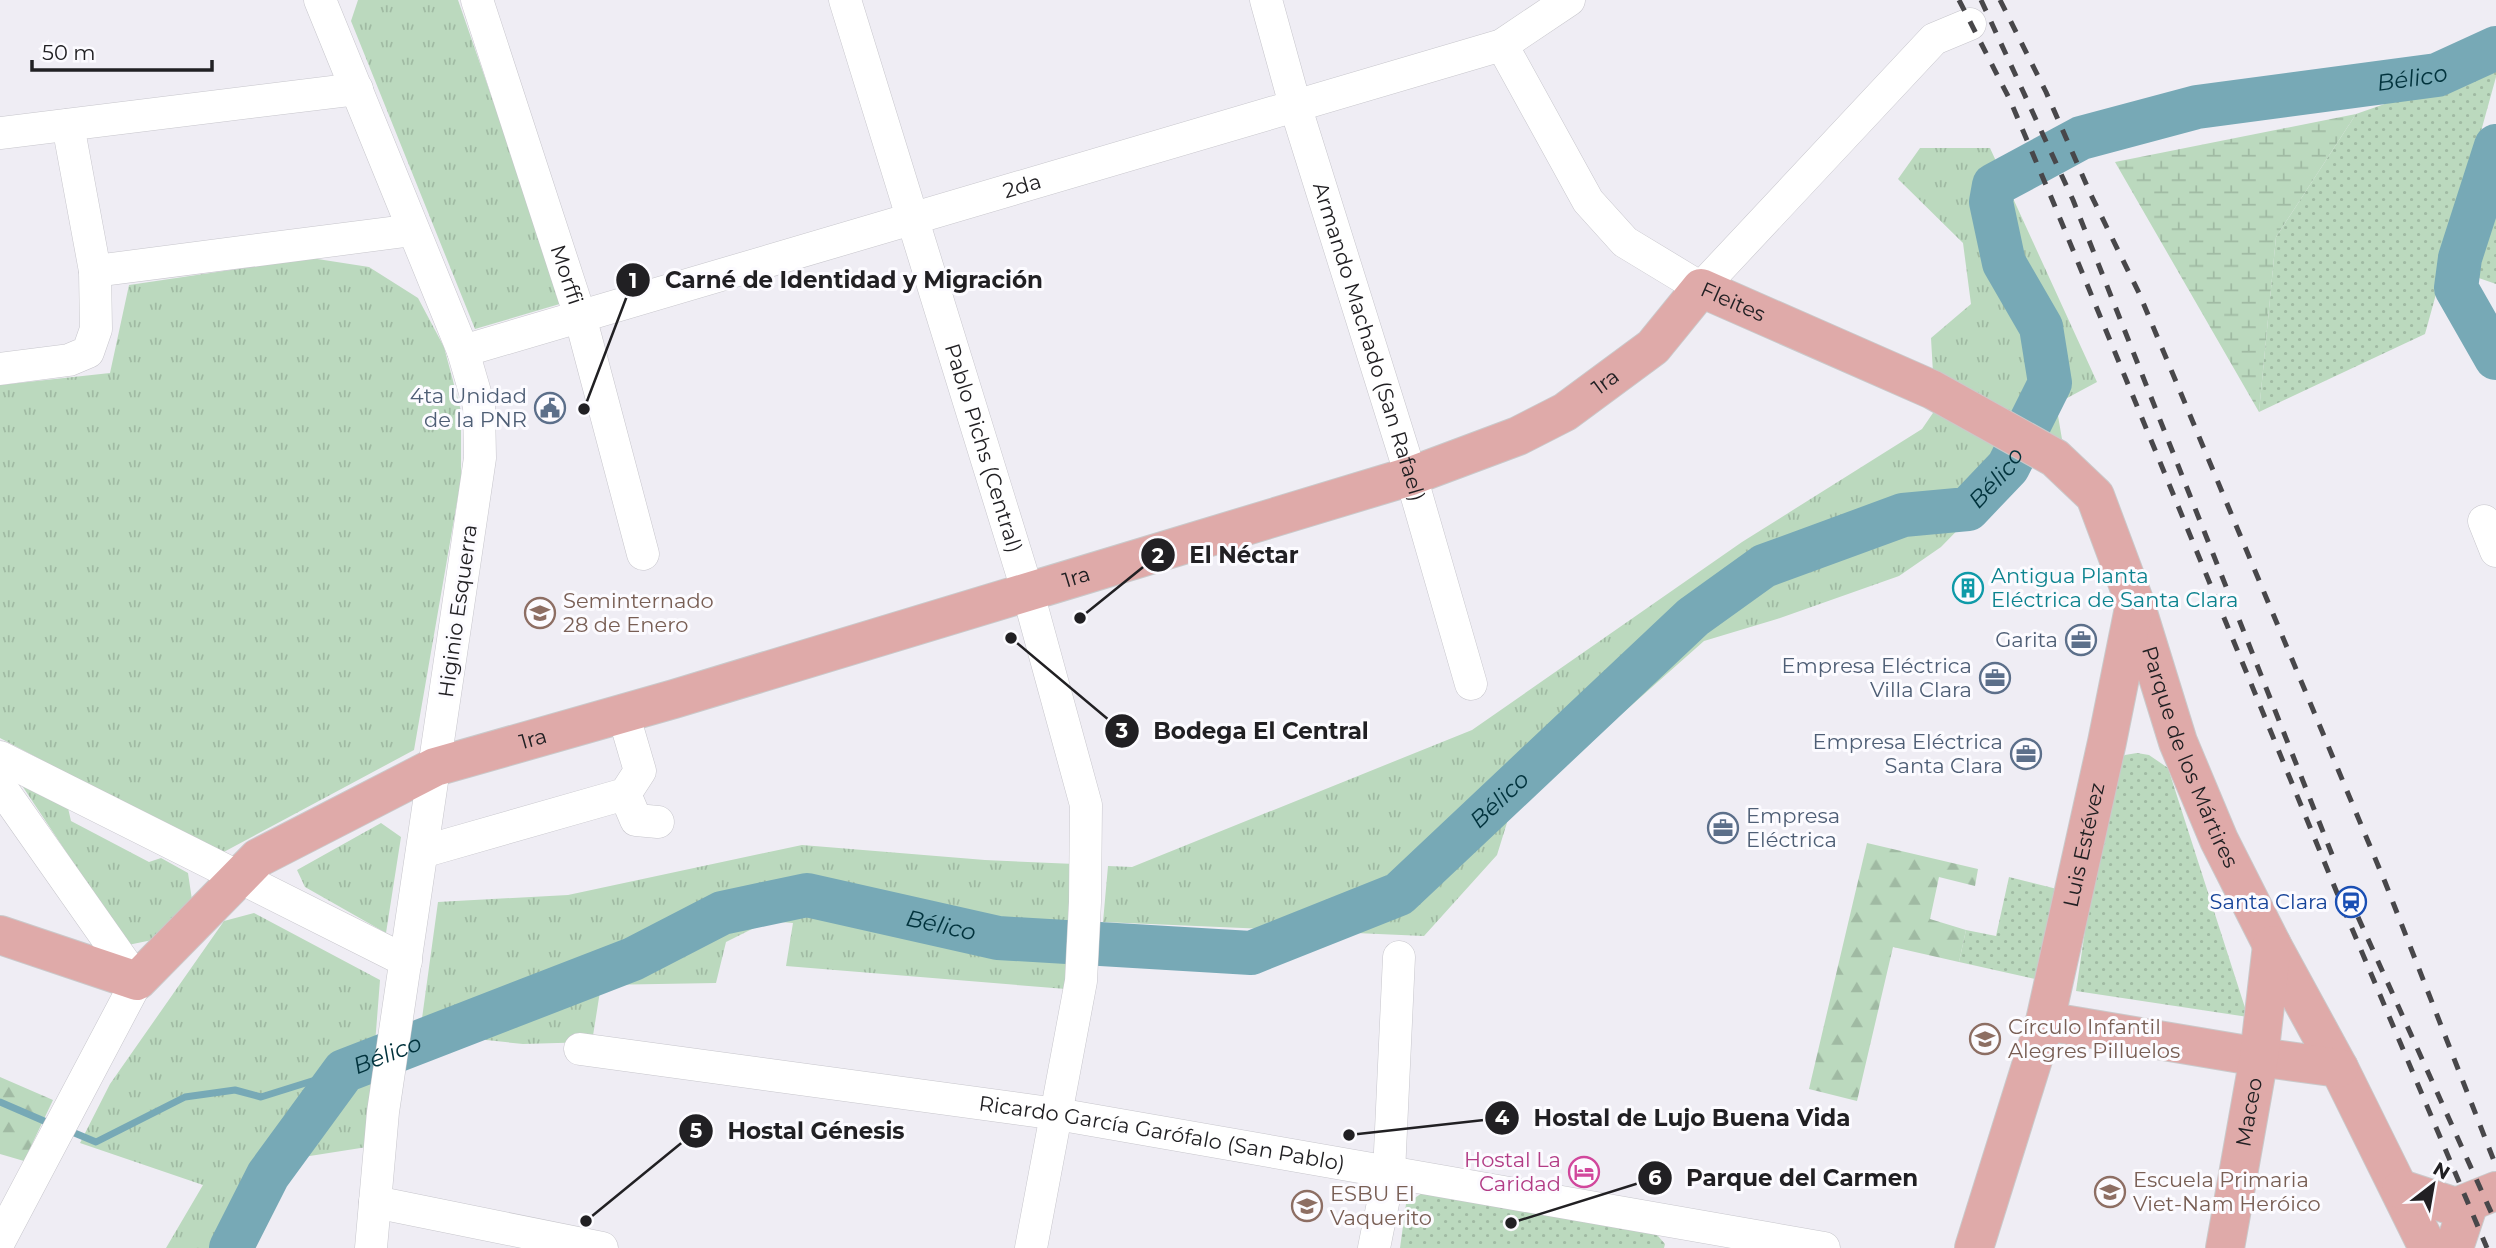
<svg xmlns="http://www.w3.org/2000/svg" width="2496" height="1248" font-family="Montserrat,sans-serif">
  <style>
    .grass { fill: url(#grass-tufts) }
    .forest { fill: url(#forest-firs) }
    .wetland { fill: url(#wetland-marsh) }
    .park { fill: url(#park-dots) }
    .lines { fill: none; stroke-linecap: round; stroke-linejoin: round }
    .stream { stroke: #77a9b6; stroke-width: 7 }
    .river { stroke: #77a9b6; stroke-width: 44 }
    .minor-casing { stroke: #c7c6cc; stroke-width: 33 }
    .major-casing { stroke: #cac9ca; stroke-width: 40 }
    .minor { stroke: #fff; stroke-width: 32 }
    .major { stroke: #dfaaa9; stroke-width: 38 }
    .rail { stroke: #48474a; stroke-width: 5; stroke-dasharray: 12 12; stroke-linecap: butt }
    .labels { text-anchor: middle; stroke-width: 6; stroke-linejoin: round; paint-order: stroke }
    .street-label { font-size: 21px; fill: #212023; stroke: #fcfbff }
    .service-label { font-size: 21px; fill: #4e5e75; stroke: #fcfbff; text-anchor: end }
    .culture-label { font-size: 21px; fill: #0d838f; stroke: #fcfbff; text-anchor: start }
    .education-label { font-size: 21px; fill: #785e54; stroke: #fcfbff; text-anchor: start }
    .transit-label { font-size: 21px; fill: #164399; stroke: #fcfbff; text-anchor: end }
    .hotel-label { font-size: 21px; fill: #b23c85; stroke: #fcfbff; text-anchor: end }
    .water-label { font-size: 23px; font-style: italic; fill: #00323c; stroke: #fcfbff }
    .leader { fill: none; stroke: #212023; stroke-width: 2.5 }
    .callout-dot { fill: #212023; stroke: #fcfbff; stroke-width: 2.5 }
    .mark-label { font-size: 21px; text-anchor: middle; font-weight: bold; fill: #fff }
    .callout-label { font-size: 23px; text-anchor: middle; font-weight: bold; fill: #212023; stroke: #fcfbff; stroke-width: 6; stroke-linejoin: round; paint-order: stroke }
  </style>
  <defs>
    <pattern id="grass-tufts" width="24" height="20" patternUnits="userSpaceOnUse" patternTransform="scale(1.75)"><rect width="24" height="20" fill="#bbd9be"/><path d="M3 7l-1-3M5 7V3M7 7l1-3M15 17l-1-3M17 17v-4M19 17l1-3" fill="none" stroke="#a0baa3"/></pattern>
    <pattern id="forest-firs" width="22" height="20" patternUnits="userSpaceOnUse" patternTransform="scale(1.75)"><rect width="22" height="20" fill="#bbd9be"/><path d="M5 1l3.5 6h-7zM16 11l3.5 6h-7z" fill="#a0baa3"/></pattern>
    <pattern id="wetland-marsh" width="20" height="14" patternUnits="userSpaceOnUse" patternTransform="scale(1.75)"><rect width="20" height="14" fill="#bbd9be"/><path d="M1 5h8M5 5V1M11 12h8M15 12V8" fill="none" stroke="#a0baa3"/></pattern>
    <pattern id="park-dots" width="8" height="8" patternUnits="userSpaceOnUse" patternTransform="scale(1.75)"><rect width="8" height="8" fill="#bbd9be"/><path d="M2 2h.1M6 6h.1" fill="none" stroke="#a0baa3" stroke-width="1.8" stroke-linecap="round"/></pattern>
  </defs>
  <rect width="100%" height="100%" fill="#efedf4"/>
  <path class="grass" d="M358,0H458L563,303L475,329L351,21Z
    M1920,148H1990L2097,382L2056,404L2063,445L1933,373L1931,338L1971,304L1963,243L1898,179Z
    M311,258L369,267L418,298L444,347L461,411V479L414,750L220,854L0,738V385L110,373L129,285Z
    M1935,410L2023,463L1941,547L1899,576L1777,619L1704,641L1510,813L1497,855L1424,936L1103,922L1108,866L1132,867L1472,730L1742,542L1922,429Z
    M19,781L68,808L71,821L149,862L161,858L188,873L192,900L157,939L128,945Z
    M381,823L401,837L386,933L305,887L297,870Z
    M802,845L985,860L1075,864L1066,989L786,966L793,923L768,921L726,942L716,983L601,985L592,1042L523,1044L420,1033L438,902L568,895Z
    M254,913L380,980L367,1147L297,1158L250,1194L223,1248H166L203,1185L80,1143L110,1084L224,921Z"/>
  <path class="forest" d="M1867,843L1978,869L1975,886L1939,877L1930,919L1966,930L1959,962L1893,947L1857,1101L1809,1089Z
    M0,1077L53,1100L24,1161L0,1154Z"/>
  <path class="wetland" d="M2356,114L2276,237L2259,412L2115,162Z"/>
  <path class="park" d="M2496,65V77L2425,334L2259,412L2276,237L2356,114Z
    M2496,209V284L2473,276Z
    M2137,753L2149,755L2168,768L2248,1017L2076,991L2096,857L2115,762L2125,755Z
    M2009,877L2057,889L2035,979L1959,962L1966,930L1996,936Z
    M1425,1191L1651,1228L1665,1244L1664,1248H1400L1406,1204Z"/>
  <g class="lines">
    <path class="stream" d="M0,1102L51,1124
      M65,1129L96,1142L185,1097L235,1090L261,1097L344,1071"/>
    <g class="river">
      <path d="M2496,146L2460,258L2456,288L2496,358"/>
      <path id="s1" d="M231,1248L268,1175L344,1071L633,959L722,913L807,895L998,938L1251,953L1399,894L1693,617L1764,566L1903,515L1968,509L2008,467L2050,383L2041,327L2004,263L1991,202L1994,185L2081,138L2197,107L2437,75L2496,48"/>
    </g>
    <g class="minor-casing">
      <g id="minor">
        <path d="M320,0L463,351L479,406L480,458L383,1112L371,1248"/>
        <path id="s2" d="M477,0L580,316L643,554"/>
        <path id="s3" d="M845,0L1028,593L1086,805L1085,902L1081,981L1031,1248"/>
        <path id="s4" d="M1266,0L1295,105L1411,476L1471,684"/>
        <path d="M1502,45L1588,201L1625,242L1701,288L1934,39L1970,24"/>
        <path d="M0,133L357,89"/>
        <path d="M95,271L413,230"/>
        <path id="s5" d="M463,351L1502,45L1569,0"/>
        <path d="M0,369L69,360L88,352L96,329L95,271L68,125"/>
        <path d="M2484,521L2496,551"/>
        <path d="M0,757L406,961"/>
        <path d="M0,786L137,981L0,1240"/>
        <path d="M625,794L636,820L658,822"/>
        <path d="M422,852L625,794L640,771L623,713"/>
        <path id="s6" d="M580,1049L1057,1114L1824,1248"/>
        <path d="M375,1202L602,1248"/>
        <path d="M1374,1248L1389,1173L1399,957"/>
      </g>
    </g>
    <g class="major-casing">
      <g id="major">
        <path id="s7" d="M0,935L137,981L258,858L435,767L674,699L1411,476L1518,436L1565,412L1653,347L1701,288L1933,390L2055,458L2095,496L2135,603L2178,742L2219,840L2272,945L2339,1068L2428,1248"/>
        <path d="M2045,1021L2259,1057L2339,1068"/>
        <path d="M2401,1189L2456,1207L2496,1191"/>
        <path id="s8" d="M1974,1248L2045,1021L2107,742L2134,608"/>
        <path id="s9" d="M2225,1248L2259,1057L2272,945"/>
        <path d="M2454,1248L2469,1203"/>
      </g>
    </g>
    <use href="#minor" class="minor"/>
    <use href="#major" class="major"/>
    <path class="rail" d="M1959,0L2010,100L2054,204L2342,905L2487,1248
      M1981,0L2073,200L2335,862
      M2000,0L2046,92L2091,195L2139,293L2385,882L2496,1166
      M2358,917L2496,1223"/>
  </g>
  <defs>
    <g id="civic-ring" transform="scale(1.575)"><circle r="9.5" fill="#fcfbff" stroke="#5c6f8a" stroke-width="1.5"/><path d="M-.6-6.5H3V-4.5H.6V-3L4-1V1h2V6H-6V1h2V-1L-.6-3ZM-1.2 2.5V6h2.4V2.5Z" fill="#5c6f8a"/></g>
    <g id="building-ring" transform="scale(1.575)"><circle r="9.5" fill="#fcfbff" stroke="#0f9aa8" stroke-width="1.5"/><path d="M-4-6H4V6H1V3H-1V6H-4ZM-2.5-4.3h1.7v1.8h-1.7ZM.8-4.3h1.7v1.8H.8ZM-2.5-1h1.7V.8h-1.7ZM.8-1h1.7V.8H.8Z" fill="#0f9aa8"/></g>
    <g id="school-ring" transform="scale(1.575)"><circle r="9.5" fill="#fcfbff" stroke="#8d6e63" stroke-width="1.5"/><path d="M0-5L7-2L0 1L-7-2ZM-4 1L0 2.5L4 1V4Q0 6-4 4Z" fill="#8d6e63"/></g>
    <g id="office-ring" transform="scale(1.575)"><circle r="9.5" fill="#fcfbff" stroke="#5c6f8a" stroke-width="1.5"/><path d="M-6-3h4V-5.5h4V-3h4V5H-6ZM-1-4.5V-3h2v-1.5ZM-6 0V1H6V0Z" fill="#5c6f8a"/></g>
    <g id="station-ring" transform="scale(1.575)"><circle r="9.5" fill="#fcfbff" stroke="#1a4fb4" stroke-width="1.5"/><path d="M-3-6H3Q5-6 5-4V2Q5 4 3 4L4.5 6H3L1.5 4h-3L-3 6H-4.5L-3 4Q-5 4-5 2V-4Q-5-6-3-6ZM-3.5-4v3h7v-3ZM-3.5 1v1.5H-2V1ZM2 1v1.5H3.5V1Z" fill="#1a4fb4"/></g>
    <g id="hotel-ring" transform="scale(1.575)"><circle r="9.5" fill="#fcfbff" stroke="#d1479c" stroke-width="1.5"/><path d="M-6-4.5h1.5V1H6V5H4.5V3h-9V5H-6ZM-4 0a1.8 1.8 0 1 1 3.6 0ZM.5 0V-2.5h3Q6-2.5 6 0Z" fill="#d1479c"/></g>
  </defs>
  <g fill-rule="evenodd">
    <use href="#civic-ring" x="550" y="408"/>
    <use href="#building-ring" x="1968" y="588"/>
    <use href="#school-ring" x="540" y="613"/>
    <use href="#office-ring" x="2081" y="640"/>
    <use href="#office-ring" x="1995" y="678"/>
    <use href="#office-ring" x="2026" y="754"/>
    <use href="#office-ring" x="1723" y="828"/>
    <use href="#station-ring" x="2351" y="902"/>
    <use href="#school-ring" x="1985" y="1039"/>
    <use href="#hotel-ring" x="1584" y="1172"/>
    <use href="#school-ring" x="2110" y="1192"/>
    <use href="#school-ring" x="1307" y="1206"/>
  </g>
  <g class="labels">
    <g class="street-label">
      <text dy="7" stroke="none"><textPath href="#s5" startOffset="583">2da</textPath></text>
      <text dy="7" stroke="none"><textPath href="#s2" startOffset="289">Morffi</textPath></text>
      <text dy="7" stroke="none"><textPath href="#s7" startOffset="1922">Fleites</textPath></text>
      <text dy="7" stroke="none"><textPath href="#s4" startOffset="357">Armando Machado (San Rafael)</textPath></text>
      <text dy="7" stroke="none"><textPath href="#s7" startOffset="1752">1ra</textPath></text>
      <text dy="7" stroke="none"><textPath href="#s3" startOffset="469">Pablo Pichs (Central)</textPath></text>
      <text dy="7" stroke="none"><textPath href="#s7" startOffset="1185">1ra</textPath></text>
      <text transform="translate(458 611) rotate(-82)" y="7">Higinio Esquerra</text>
      <text dy="7" stroke="none"><textPath href="#s7" startOffset="618">1ra</textPath></text>
      <text dy="7" stroke="none"><textPath href="#s7" startOffset="2613">Parque de los Mártires</textPath></text>
      <text dy="7" stroke="none"><textPath href="#s8" startOffset="418">Luis Estévez</textPath></text>
      <text dy="7" stroke="none"><textPath href="#s9" startOffset="138">Maceo</textPath></text>
      <text dy="7" stroke="none"><textPath href="#s6" startOffset="588">Ricardo García Garófalo (San Pablo)</textPath></text>
    </g>
    <g class="service-label">
      <text x="527" y="403">4ta Unidad<tspan x="527" dy="24">de la PNR</tspan></text>
      <text x="2058" y="647">Garita</text>
      <text x="1972" y="673">Empresa Eléctrica<tspan x="1972" dy="24">Villa Clara</tspan></text>
      <text x="2003" y="749">Empresa Eléctrica<tspan x="2003" dy="24">Santa Clara</tspan></text>
      <text x="1746" y="823" text-anchor="start">Empresa<tspan x="1746" dy="24">Eléctrica</tspan></text>
    </g>
    <g class="culture-label">
      <text x="1991" y="583">Antigua Planta<tspan x="1991" dy="24">Eléctrica de Santa Clara</tspan></text>
    </g>
    <g class="education-label">
      <text x="563" y="608">Seminternado<tspan x="563" dy="24">28 de Enero</tspan></text>
      <text x="2008" y="1034">Círculo Infantil<tspan x="2008" dy="24">Alegres Pilluelos</tspan></text>
      <text x="2133" y="1187">Escuela Primaria<tspan x="2133" dy="24">Viet-Nam Heróico</tspan></text>
      <text x="1330" y="1201">ESBU El<tspan x="1330" dy="24">Vaquerito</tspan></text>
    </g>
    <g class="transit-label">
      <text x="2328" y="909">Santa Clara</text>
    </g>
    <g class="hotel-label">
      <text x="1561" y="1167">Hostal La<tspan x="1561" dy="24">Caridad</tspan></text>
    </g>
    <g class="water-label">
      <text dy="8" stroke="none"><textPath href="#s1" startOffset="2819">Bélico</textPath></text>
      <text dy="8" stroke="none"><textPath href="#s1" startOffset="2063">Bélico</textPath></text>
      <text dy="8" stroke="none"><textPath href="#s1" startOffset="1454">Bélico</textPath></text>
      <text dy="8" stroke="none"><textPath href="#s1" startOffset="845">Bélico</textPath></text>
      <text dy="8" stroke="none"><textPath href="#s1" startOffset="257">Bélico</textPath></text>
    </g>
  </g>
  <path class="leader" d="M584 409L633 280M1080 618L1158 555M1011 638L1122 731M1349 1135L1502 1118M586 1221L696 1131M1511 1223L1655 1178"/>
  <g class="callout-dot">
    <circle cx="584" cy="409" r="7"/>
    <circle cx="1080" cy="618" r="7"/>
    <circle cx="1011" cy="638" r="7"/>
    <circle cx="1349" cy="1135" r="7"/>
    <circle cx="586" cy="1221" r="7"/>
    <circle cx="1511" cy="1223" r="7"/>
    <circle cx="633" cy="280" r="18"/>
    <circle cx="1158" cy="555" r="18"/>
    <circle cx="1122" cy="731" r="18"/>
    <circle cx="1502" cy="1118" r="18"/>
    <circle cx="696" cy="1131" r="18"/>
    <circle cx="1655" cy="1178" r="18"/>
  </g>
  <g class="mark-label">
    <text x="633" y="288">1</text>
    <text x="1158" y="563">2</text>
    <text x="1122" y="738">3</text>
    <text x="1502" y="1125">4</text>
    <text x="696" y="1138">5</text>
    <text x="1655" y="1185">6</text>
  </g>
  <g class="callout-label">
    <text x="854" y="288">Carné de Identidad y Migración</text>
    <text x="1244" y="563">El Néctar</text>
    <text x="1261" y="739">Bodega El Central</text>
    <text x="1692" y="1126">Hostal de Lujo Buena Vida</text>
    <text x="816" y="1139">Hostal Génesis</text>
    <text x="1802" y="1186">Parque del Carmen</text>
  </g>
  <g transform="translate(2433 1185) rotate(31)" stroke="#fcfbff" stroke-width="5" paint-order="stroke">
  <path d="M0-5L12 26L0 18L-12 26Z" fill="#212023"/>
  <text y="-10" font-size="19" font-weight="bold" text-anchor="middle" fill="#212023">N</text>
  </g>
  <path d="M32 60v10h180v-10" fill="none" stroke="#212023" stroke-width="3.5"/>
  <text x="42" y="60" font-size="21" fill="#212023" stroke="#fcfbff" stroke-width="5" paint-order="stroke">50 m</text>
</svg>
